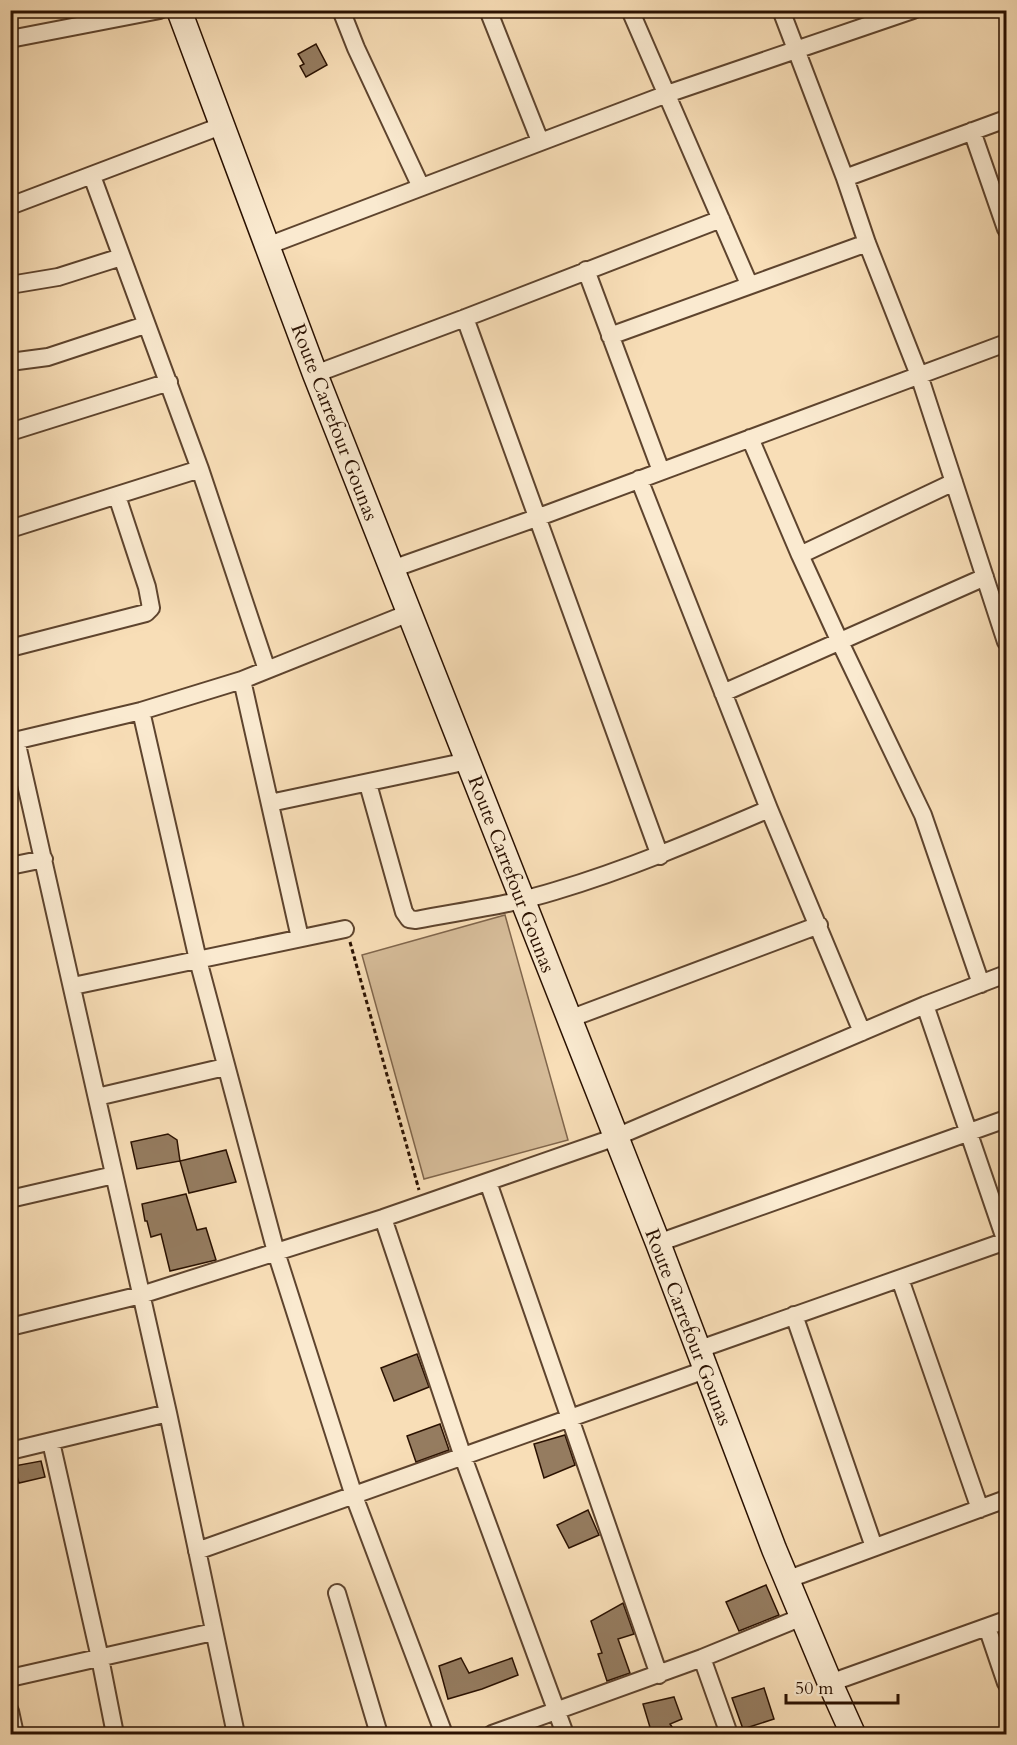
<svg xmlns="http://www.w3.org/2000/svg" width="1017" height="1745" font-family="Cardo,serif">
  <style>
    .green { fill: #d5bb98; stroke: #80664c; stroke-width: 1.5 }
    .building { fill: #957c60; stroke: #2a1101; stroke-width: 1.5 }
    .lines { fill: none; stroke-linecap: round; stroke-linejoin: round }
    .street-casing { stroke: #5e442e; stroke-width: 20 }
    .secondary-casing { stroke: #2a1101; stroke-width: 27 }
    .path { stroke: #2a1101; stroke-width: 3; stroke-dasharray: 4.5 3; stroke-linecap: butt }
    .street { stroke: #faead0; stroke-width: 16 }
    .secondary { stroke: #faead0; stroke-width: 24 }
    .labels { text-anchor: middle; stroke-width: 4.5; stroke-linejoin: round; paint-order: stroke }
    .street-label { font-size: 20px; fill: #2a1101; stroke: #faead0 }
  </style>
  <rect width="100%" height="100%" fill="#f8deb7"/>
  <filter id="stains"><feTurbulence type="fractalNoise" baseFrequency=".00333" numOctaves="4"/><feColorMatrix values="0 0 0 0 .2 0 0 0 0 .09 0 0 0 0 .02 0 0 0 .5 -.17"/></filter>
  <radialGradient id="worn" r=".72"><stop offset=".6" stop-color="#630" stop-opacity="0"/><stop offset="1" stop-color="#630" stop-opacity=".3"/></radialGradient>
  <path class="green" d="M505,915L568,1140L424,1179L362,955Z"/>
  <path class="building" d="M316,44L327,65L306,77L300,66L304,64L298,54Z
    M168,1134L177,1140L180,1161L137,1169L131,1142Z
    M226,1150L236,1182L189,1193L180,1161Z
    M186,1194L197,1230L206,1228L216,1260L170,1271L161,1234L151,1237L147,1221H145L142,1204Z
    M417,1354L429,1387L394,1401L381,1368Z
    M440,1424L449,1450L416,1462L407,1436Z
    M565,1435L575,1465L544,1478L534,1444Z
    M41,1461L45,1477L19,1483L14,1466Z
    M588,1510L599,1535L569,1548L557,1525Z
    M766,1585L779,1615L739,1631L726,1602Z
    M623,1603L634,1634L618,1639L630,1673L607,1681L598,1654L602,1653L591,1621Z
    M461,1658L469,1673L512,1658L518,1675L482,1689L448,1699L439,1666Z
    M764,1688L774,1719L743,1729L732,1698Z
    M674,1697L682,1719L670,1724L675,1731L662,1734H652L643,1704Z"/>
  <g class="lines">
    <g class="street-casing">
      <path id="street" d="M341,10L356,48L421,187
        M488,10L540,141
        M630,10L749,284
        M781,10L845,178L867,243L919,375L1006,642
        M10,39L160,10
        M972,131L1006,229
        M92,176L200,469L267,670
        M845,178L1006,119
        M10,206L221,126
        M267,246L667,94L913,10
        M586,270L661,471
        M10,285L58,277L121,257
        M465,318L660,856
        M610,336L867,243
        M10,362L48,357L145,325
        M315,374L465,318L721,219
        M10,432L169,382
        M750,438L800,555L839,640L923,815L981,984
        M639,479L769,809L862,1032
        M10,529L200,469
        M800,555L954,482
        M392,569L539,517L1006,343
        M10,648L146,613L151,608L147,587L117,496
        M242,680L300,938
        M723,693L985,577
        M141,711L198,960L276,1252L354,1496L444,1734
        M16,740L168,1413L236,1734
        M10,742L141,711L242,680L409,613
        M368,784L404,912L409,919L416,920C462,911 510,905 555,891C629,869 699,839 769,809
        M270,803L468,761
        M10,866L44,859
        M73,986L345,929
        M925,1005L1006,1242
        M569,1019L819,925
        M97,1097L225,1067
        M488,1182L659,1675
        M10,1199L114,1175
        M383,1218L463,1457L565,1734
        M658,1243L1006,1119
        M900,1279L980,1509
        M794,1315L874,1547
        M10,1327L141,1295L383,1218L616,1137L925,1005L1006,974
        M697,1350L1006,1241
        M51,1442L100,1658L115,1734
        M10,1451L168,1413
        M197,1551L705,1370
        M786,1580L1006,1499
        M337,1593L379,1734
        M987,1627L1006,1683
        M702,1658L729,1734
        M10,1678L213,1632
        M830,1683L1006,1620
        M10,1711L15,1734
        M492,1734L702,1658L802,1617"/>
    </g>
    <g class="secondary-casing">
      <path id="secondary" d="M179,10L315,374L658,1243L774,1549L830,1683L853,1734"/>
    </g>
    <path class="path" d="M350,942L419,1190"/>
    <use href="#street" class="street"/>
    <use href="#secondary" class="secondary"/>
  </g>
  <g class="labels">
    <g class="street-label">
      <text transform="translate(335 422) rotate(69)" y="7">Route Carrefour Gounas</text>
      <text transform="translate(512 874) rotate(69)" y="7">Route Carrefour Gounas</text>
      <text transform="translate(689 1327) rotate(69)" y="7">Route Carrefour Gounas</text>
    </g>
  </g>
  <rect width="1017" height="1745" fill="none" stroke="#f8deb7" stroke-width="36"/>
  <rect x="12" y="12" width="993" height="1721" fill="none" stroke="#2a1101" stroke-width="3"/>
  <rect x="18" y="18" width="981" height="1709" fill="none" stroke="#2a1101" stroke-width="1.5"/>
  <path d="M786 1694v9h112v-9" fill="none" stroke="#2a1101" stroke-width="3"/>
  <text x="795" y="1694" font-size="18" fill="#2a1101" stroke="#faead0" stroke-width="4.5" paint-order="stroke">50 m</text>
  <rect width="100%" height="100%" filter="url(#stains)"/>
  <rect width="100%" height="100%" fill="url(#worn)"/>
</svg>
